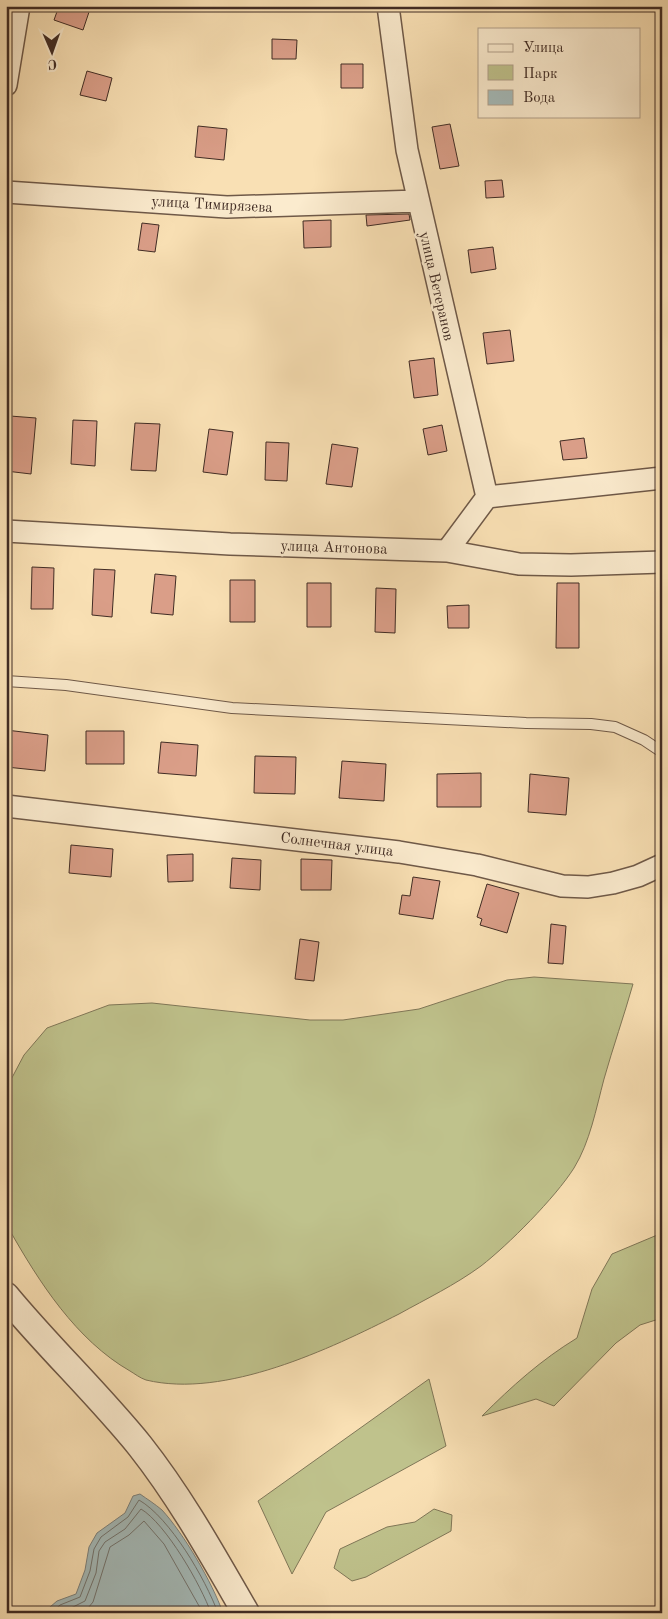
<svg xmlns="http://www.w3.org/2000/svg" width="668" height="1619" font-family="'Old Standard TT',serif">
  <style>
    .green { fill: #bfc28c; stroke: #807758 }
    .water { fill: #a4bab9; stroke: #7c817d }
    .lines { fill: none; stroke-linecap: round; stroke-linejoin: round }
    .shore { stroke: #72736e; stroke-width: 1 }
    .building { fill: #da9e88; stroke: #412c24 }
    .service-casing { stroke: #6f5948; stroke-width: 12 }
    .minor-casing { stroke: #6f5948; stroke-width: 24 }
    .tertiary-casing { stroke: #6f5948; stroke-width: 29 }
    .service { stroke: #fbebce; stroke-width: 10 }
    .minor { stroke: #fbebce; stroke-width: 21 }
    .tertiary { stroke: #fbebce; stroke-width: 26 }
    .labels { text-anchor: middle; stroke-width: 5; stroke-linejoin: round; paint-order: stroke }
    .street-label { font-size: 15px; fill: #412c24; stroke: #fbebce }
  </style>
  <rect width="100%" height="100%" fill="#f9e0b4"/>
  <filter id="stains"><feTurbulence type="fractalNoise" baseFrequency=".004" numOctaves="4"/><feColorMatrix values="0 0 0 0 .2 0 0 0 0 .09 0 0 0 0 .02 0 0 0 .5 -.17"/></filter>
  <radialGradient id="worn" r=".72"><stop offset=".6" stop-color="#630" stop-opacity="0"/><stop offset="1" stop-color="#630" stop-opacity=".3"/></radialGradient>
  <path class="green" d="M534,977L633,984C624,1016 613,1047 604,1079C596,1109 590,1142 574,1168C555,1198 508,1245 481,1266C455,1285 426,1299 399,1314C330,1349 225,1399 146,1380C140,1378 135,1374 130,1371C76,1340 39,1282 9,1229L6,1222V1089L24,1055L47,1028L109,1005L152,1003L310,1020H343L419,1009L507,980Z
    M662,1233V1318L640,1325L616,1343L554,1406L536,1399L482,1416C512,1386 541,1360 577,1338L592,1289L612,1254Z
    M429,1379L446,1446L326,1512L292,1574L258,1501Z
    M434,1509L452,1515L451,1531L366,1577L352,1581L334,1568L340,1549L387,1527L415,1522Z"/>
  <path class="water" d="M140,1494C147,1499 155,1504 162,1510C184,1534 212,1582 223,1613H43L57,1601L76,1594L85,1570L89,1547L97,1533L125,1513L133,1496Z"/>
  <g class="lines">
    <path class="shore" d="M51,1613L60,1605L80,1597L90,1571L94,1549L101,1537L128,1517L139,1500C170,1518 205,1578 218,1613
      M61,1613L85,1601L96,1573L99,1551L105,1542L125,1529L141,1509C166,1524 201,1585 211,1613
      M80,1613L88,1608L93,1602L110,1547L129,1535L144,1521L164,1544L203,1613"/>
  </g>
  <path class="building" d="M59,6H91L83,30L54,20Z
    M272,39L297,40L296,59H272Z
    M341,64H363V88H341Z
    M87,71L112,78L106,101L80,95Z
    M450,124L459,166L440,169L432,127Z
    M198,126L227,129L224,160L195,157Z
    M502,180L504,197L486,198L485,181Z
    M409,214L410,220L367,226L366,215Z
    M331,220V247L304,248L303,221Z
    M142,223L159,225L155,252L138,250Z
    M493,247L496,269L471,273L468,250Z
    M510,330L514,361L487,364L483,333Z
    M434,358L438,395L414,398L409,361Z
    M10,416L36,418L31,474L6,471Z
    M73,420L97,421L95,466L71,464Z
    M135,423L160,424L156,471L131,470Z
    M442,425L447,451L428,455L423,429Z
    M209,429L233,432L227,475L203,472Z
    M584,438L587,458L563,460L560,441Z
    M266,442L289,443L287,481L265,480Z
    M332,444L358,448L352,487L326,484Z
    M32,567L54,568L53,609H31Z
    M94,569L115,570L112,617L92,615Z
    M155,574L176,576L173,615L151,613Z
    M230,580H255V622H230Z
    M307,583H331V627H307Z
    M557,583H579V648H556Z
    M376,588L396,589L395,633L375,632Z
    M469,605V628H448L447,606Z
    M6,730L48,735L45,771L6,767Z
    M86,731H124V764H86Z
    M161,742L198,745L196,776L158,773Z
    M255,756L296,757L295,794L254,793Z
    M342,761L386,764L384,801L339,798Z
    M481,773V807H437V774Z
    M530,774L569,778L566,815L528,812Z
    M71,845L113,849L111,877L69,873Z
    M193,854V881L168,882L167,855Z
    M232,858L261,860L260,890L230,888Z
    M301,859L332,860L331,890H301Z
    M413,877L440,881L433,919L399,914L402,895L410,896Z
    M487,884L519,893L507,933L480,925L482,919L477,917Z
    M551,924L566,926L563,964L548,963Z
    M300,939L319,942L314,981L295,979Z"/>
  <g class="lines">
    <g class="service-casing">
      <path id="service" d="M6,681L66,685L232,708L526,723L591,724L615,727L644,740L662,752"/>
    </g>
    <g class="minor-casing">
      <path id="minor" d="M388,6L407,150L487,497L447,551
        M6,85L19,6
        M6,192L227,207L418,201
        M487,497L662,478
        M6,531L230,544L447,551L519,564L571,565L662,562
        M6,806L399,852L477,865L562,886L588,887L613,883L638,876L662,865"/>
    </g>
    <g class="tertiary-casing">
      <path id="tertiary" d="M6,1296C49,1348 98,1394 140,1446C181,1498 213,1556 246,1613"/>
    </g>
    <use href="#service" class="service"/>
    <use href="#minor" class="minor"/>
    <use href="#tertiary" class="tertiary"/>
  </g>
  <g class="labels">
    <g class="street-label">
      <text transform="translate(212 204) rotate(3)" y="5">улица Тимирязева</text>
      <text transform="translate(437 286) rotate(77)" y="5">улица Ветеранов</text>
      <text transform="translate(334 547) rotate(2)" y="5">улица Антонова</text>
      <text transform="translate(337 844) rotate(7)" y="5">Солнечная улица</text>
    </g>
  </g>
  <rect width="668" height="1619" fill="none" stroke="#f9e0b4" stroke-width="25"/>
  <rect x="8" y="8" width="653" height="1604" fill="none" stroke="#412c24" stroke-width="2.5"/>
  <rect x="12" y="12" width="643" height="1594" fill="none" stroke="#412c24"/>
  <rect x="478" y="28" width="162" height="90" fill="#fbebce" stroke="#b19f8a"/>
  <rect x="488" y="44" width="25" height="8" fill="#fbebce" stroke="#b19f8a"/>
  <text x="523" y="52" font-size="15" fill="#412c24">Улица</text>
  <rect x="488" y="65" width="25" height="15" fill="#bfc28c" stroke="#b19f8a"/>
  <text x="523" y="78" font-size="15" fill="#412c24">Парк</text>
  <rect x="488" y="90" width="25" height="15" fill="#a4bab9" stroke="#b19f8a"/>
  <text x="523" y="102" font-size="15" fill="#412c24">Вода</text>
  <g transform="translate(52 52) rotate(178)" stroke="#fbebce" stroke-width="4" paint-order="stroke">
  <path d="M0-4L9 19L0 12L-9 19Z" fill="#412c24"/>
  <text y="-8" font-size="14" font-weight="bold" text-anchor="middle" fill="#412c24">С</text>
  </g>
  <rect width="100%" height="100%" filter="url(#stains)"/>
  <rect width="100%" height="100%" fill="url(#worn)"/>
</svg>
